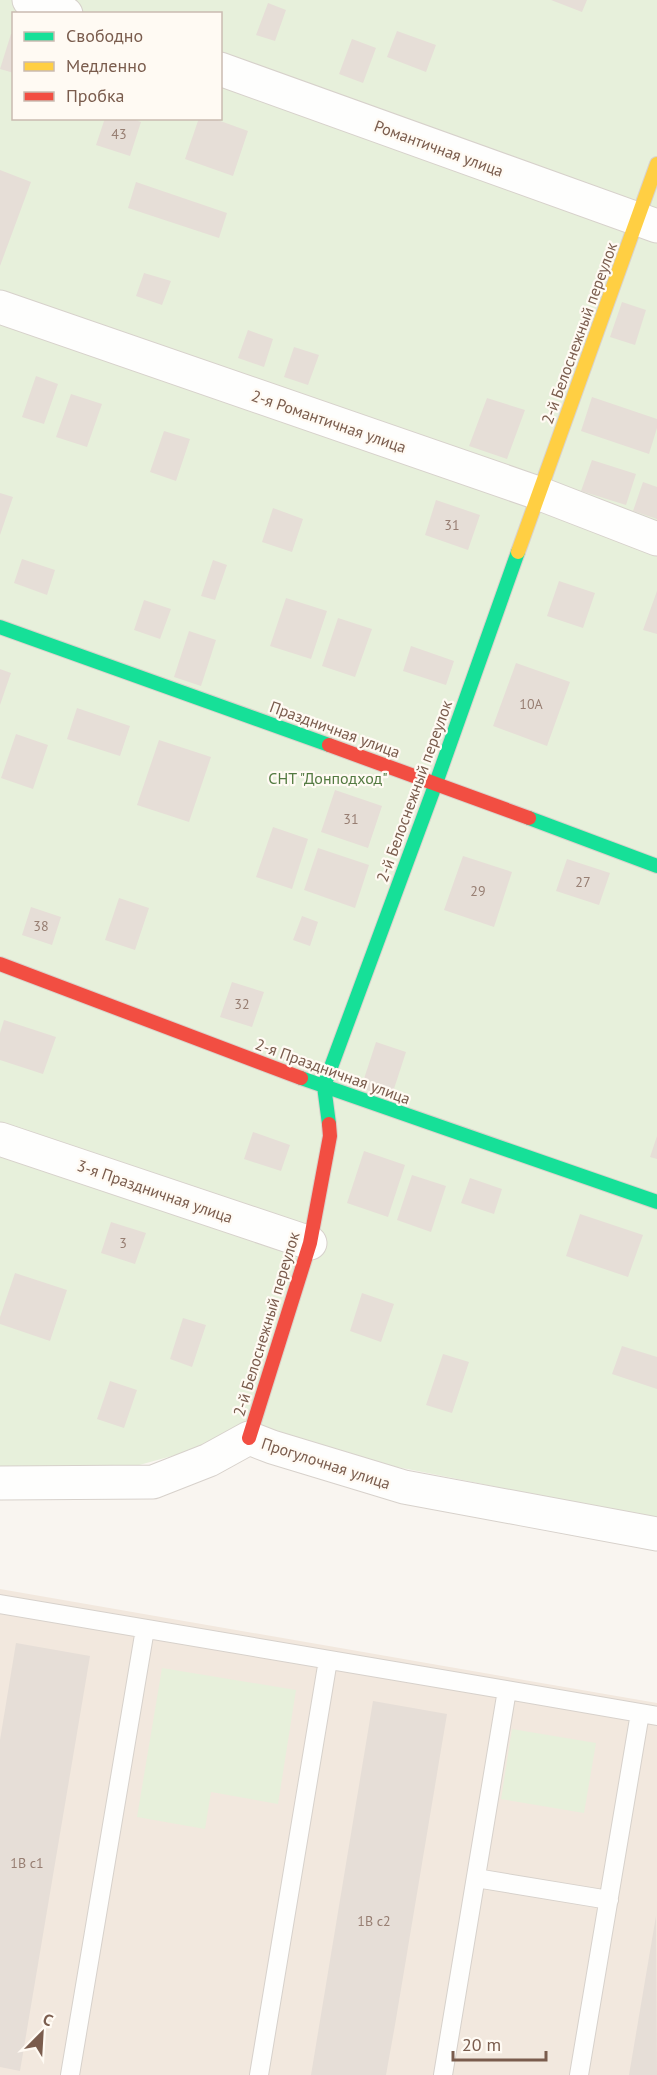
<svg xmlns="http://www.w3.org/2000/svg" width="657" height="2075" font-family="'PT Sans',sans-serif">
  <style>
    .residential { fill: #f2e8de }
    .green { fill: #e7f0db; fill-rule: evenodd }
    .building { fill: #e6ded7 }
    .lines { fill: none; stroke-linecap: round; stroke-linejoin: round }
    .lane-casing { stroke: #d7d1cb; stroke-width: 20 }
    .street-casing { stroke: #d7d1cb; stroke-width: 35 }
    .fast-casing { stroke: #d9d2cb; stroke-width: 16 }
    .slow-casing { stroke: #d9d2cb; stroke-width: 16 }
    .jam-casing { stroke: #d9d2cb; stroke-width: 16 }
    .lane { stroke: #fefefd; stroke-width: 18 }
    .street { stroke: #fefefd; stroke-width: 33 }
    .fast { stroke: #16e098; stroke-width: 14 }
    .slow { stroke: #ffcf43; stroke-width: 14 }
    .jam { stroke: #f24e42; stroke-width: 14 }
    .labels { text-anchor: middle; stroke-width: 4.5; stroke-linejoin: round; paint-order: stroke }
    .number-label { font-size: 14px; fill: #977e72 }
    .street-label { font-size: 16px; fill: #7a5c4d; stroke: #fffaf3 }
    .park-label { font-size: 16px; fill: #537a41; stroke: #fffaf3 }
  </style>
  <rect width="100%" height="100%" fill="#f9f5f0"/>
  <path class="residential" d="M0,1589L657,1703V2075H0Z"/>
  <path class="green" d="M0,0H657V1519L307,1449L190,1451L132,1467L0,1470ZM14,14H220V118H14Z
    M162,1668L296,1690L278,1804L211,1792L205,1829L137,1817Z
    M512,1729L596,1743L584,1813L501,1799Z"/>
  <path class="building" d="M551,0H587L582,12Z
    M268,3L286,10L275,41L256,35Z
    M397,31L436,45L426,72L387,57Z
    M11,34H14V73L0,69Z
    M352,39L376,48L363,83L339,74Z
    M105,118H130L141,122L130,156L96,145Z
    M199,118H212L248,131L233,176L185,159Z
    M0,170L31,182L0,266Z
    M136,182L227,213L219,238L128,208Z
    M144,273L171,281L162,305L136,296Z
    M622,302L646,310L635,345L610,337Z
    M248,330L273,339L264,367L238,358Z
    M294,347L319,355L308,385L284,377Z
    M36,376L58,384L44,424L22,417Z
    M71,394L102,404L87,447L56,437Z
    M592,397L657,419V428L649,454L581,431Z
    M487,398L525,410L507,459L469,446Z
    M164,431L190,439L176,481L150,472Z
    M592,460L636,474L626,505L581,491Z
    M643,482L657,487V519L633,511Z
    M0,493L13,497L0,535Z
    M436,500L480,515L468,550L425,535Z
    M273,508L303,519L292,552L262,542Z
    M22,559L55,570L47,595L14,583Z
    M213,560L227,565L215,600L201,596Z
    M559,581L595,593L583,628L547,616Z
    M657,591V634L643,630Z
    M286,598L327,611L311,659L270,646Z
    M144,600L171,609L160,639L134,630Z
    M338,618L372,629L355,677L322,666Z
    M189,631L216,640L201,686L174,677Z
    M411,646L454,661L446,685L403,671Z
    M516,663L570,682L547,746L493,726Z
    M0,669L11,673L0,705Z
    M77,708L130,726L120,756L67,739Z
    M16,734L48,745L33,789L1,778Z
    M159,740L211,757L189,822L137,805Z
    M335,790L382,806L368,848L321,832Z
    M273,827L308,839L292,889L256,877Z
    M318,848L369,865L355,908L304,890Z
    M463,856L512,872L494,927L444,910Z
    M567,859L610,873L599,905L556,891Z
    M119,898L149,908L135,950L105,940Z
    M31,907L61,917L52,945L22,935Z
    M302,916L318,922L310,946L293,940Z
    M232,982L264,992L252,1027L220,1017Z
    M4,1020L56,1037L43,1074L0,1060V1033Z
    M376,1042L406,1052L391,1098L361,1088Z
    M253,1132L290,1145L281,1171L244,1159Z
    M657,1136V1159L650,1157Z
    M364,1151L405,1165L388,1217L347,1203Z
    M412,1175L446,1186L431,1232L397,1220Z
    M470,1178L502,1189L494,1214L461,1203Z
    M580,1214L643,1235L628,1277L566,1256Z
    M111,1222L146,1233L135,1264L101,1253Z
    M15,1273L67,1290L50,1341L0,1324V1317Z
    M362,1293L394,1304L381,1342L350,1331Z
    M183,1318L206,1325L192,1367L170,1359Z
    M622,1346L657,1357V1389L612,1374Z
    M443,1354L469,1362L452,1413L426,1405Z
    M110,1381L137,1390L124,1428L97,1419Z
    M16,1643L90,1656L20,2071L0,2067V1740Z
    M373,1701L447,1714L395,2025L386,2075H311Z
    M656,1916L657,2075H629Z"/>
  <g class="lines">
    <g class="lane-casing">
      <path id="lane" d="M0,1604L507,1690L443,2075
        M507,1690L657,1716
        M476,1878L609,1900
        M70,2075L145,1629
        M259,2075L328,1660
        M579,2075L640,1713"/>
    </g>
    <g class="street-casing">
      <path id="street" d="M29,0L66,14
        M220,69L657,226
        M0,307L538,493L657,539
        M0,1139L310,1243
        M0,1483L153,1482L209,1460L249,1438L272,1447L404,1487L657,1534"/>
    </g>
    <g class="fast-casing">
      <path id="fast" d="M0,627L329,745
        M529,818L657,866
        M301,1078L657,1202
        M329,1124L324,1086L436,783L518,552"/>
    </g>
    <g class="slow-casing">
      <path id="slow" d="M518,552L657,164"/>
    </g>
    <g class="jam-casing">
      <path id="jam" d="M329,745L529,818
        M0,964L301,1078
        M249,1438L310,1243L330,1136L329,1124"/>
    </g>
    <use href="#lane" class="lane"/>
    <use href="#street" class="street"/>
    <use href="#fast" class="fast"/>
    <use href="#slow" class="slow"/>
    <use href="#jam" class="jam"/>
  </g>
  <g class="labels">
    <g class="number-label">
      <text x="119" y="139">43</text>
      <text x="452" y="530">31</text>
      <text x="531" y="709">10А</text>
      <text x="351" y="824">31</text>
      <text x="583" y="887">27</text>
      <text x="478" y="896">29</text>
      <text x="41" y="931">38</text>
      <text x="242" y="1009">32</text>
      <text x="123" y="1248">3</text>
      <text x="27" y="1868">1В с1</text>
      <text x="374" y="1926">1В с2</text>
    </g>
    <g class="street-label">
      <text transform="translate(439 148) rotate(20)" y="6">Романтичная улица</text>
      <text transform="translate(579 333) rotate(-70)" y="6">2-й Белоснежный переулок</text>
      <text transform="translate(329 421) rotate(19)" y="6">2-я Романтичная улица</text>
      <text transform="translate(335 729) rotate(20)" y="6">Праздничная улица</text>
      <text transform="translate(414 791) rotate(-70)" y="6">2-й Белоснежный переулок</text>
      <text transform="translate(333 1071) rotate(20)" y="6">2-я Праздничная улица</text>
      <text transform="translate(155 1191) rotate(19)" y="6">3-я Праздничная улица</text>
      <text transform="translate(266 1324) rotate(-73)" y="6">2-й Белоснежный переулок</text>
      <text transform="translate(326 1463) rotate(18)" y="6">Прогулочная улица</text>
    </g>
    <g class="park-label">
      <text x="328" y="784">СНТ "Донподход"</text>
    </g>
  </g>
  <rect x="12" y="12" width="210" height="108" fill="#fffaf3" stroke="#cabbb1" stroke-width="1.5"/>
  <rect x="24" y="32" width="30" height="9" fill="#16e098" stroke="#cabbb1" stroke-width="1.5"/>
  <text x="66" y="42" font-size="18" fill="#7a5c4d">Свободно</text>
  <rect x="24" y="62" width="30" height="9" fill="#ffcf43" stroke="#cabbb1" stroke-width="1.5"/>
  <text x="66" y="72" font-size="18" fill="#7a5c4d">Медленно</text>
  <rect x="24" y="92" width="30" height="9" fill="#f24e42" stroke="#cabbb1" stroke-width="1.5"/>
  <text x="66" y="102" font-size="18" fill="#7a5c4d">Пробка</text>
  <g transform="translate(42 2033) rotate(24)" stroke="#fffaf3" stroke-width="4.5" paint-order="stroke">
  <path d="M0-4.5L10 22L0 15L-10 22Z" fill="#7a5c4d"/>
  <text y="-9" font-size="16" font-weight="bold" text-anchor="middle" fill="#7a5c4d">С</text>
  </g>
  <path d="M453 2051v9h93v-9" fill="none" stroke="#7a5c4d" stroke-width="3"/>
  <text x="462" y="2051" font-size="18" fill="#7a5c4d" stroke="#fffaf3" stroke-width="4.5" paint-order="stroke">20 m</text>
</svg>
